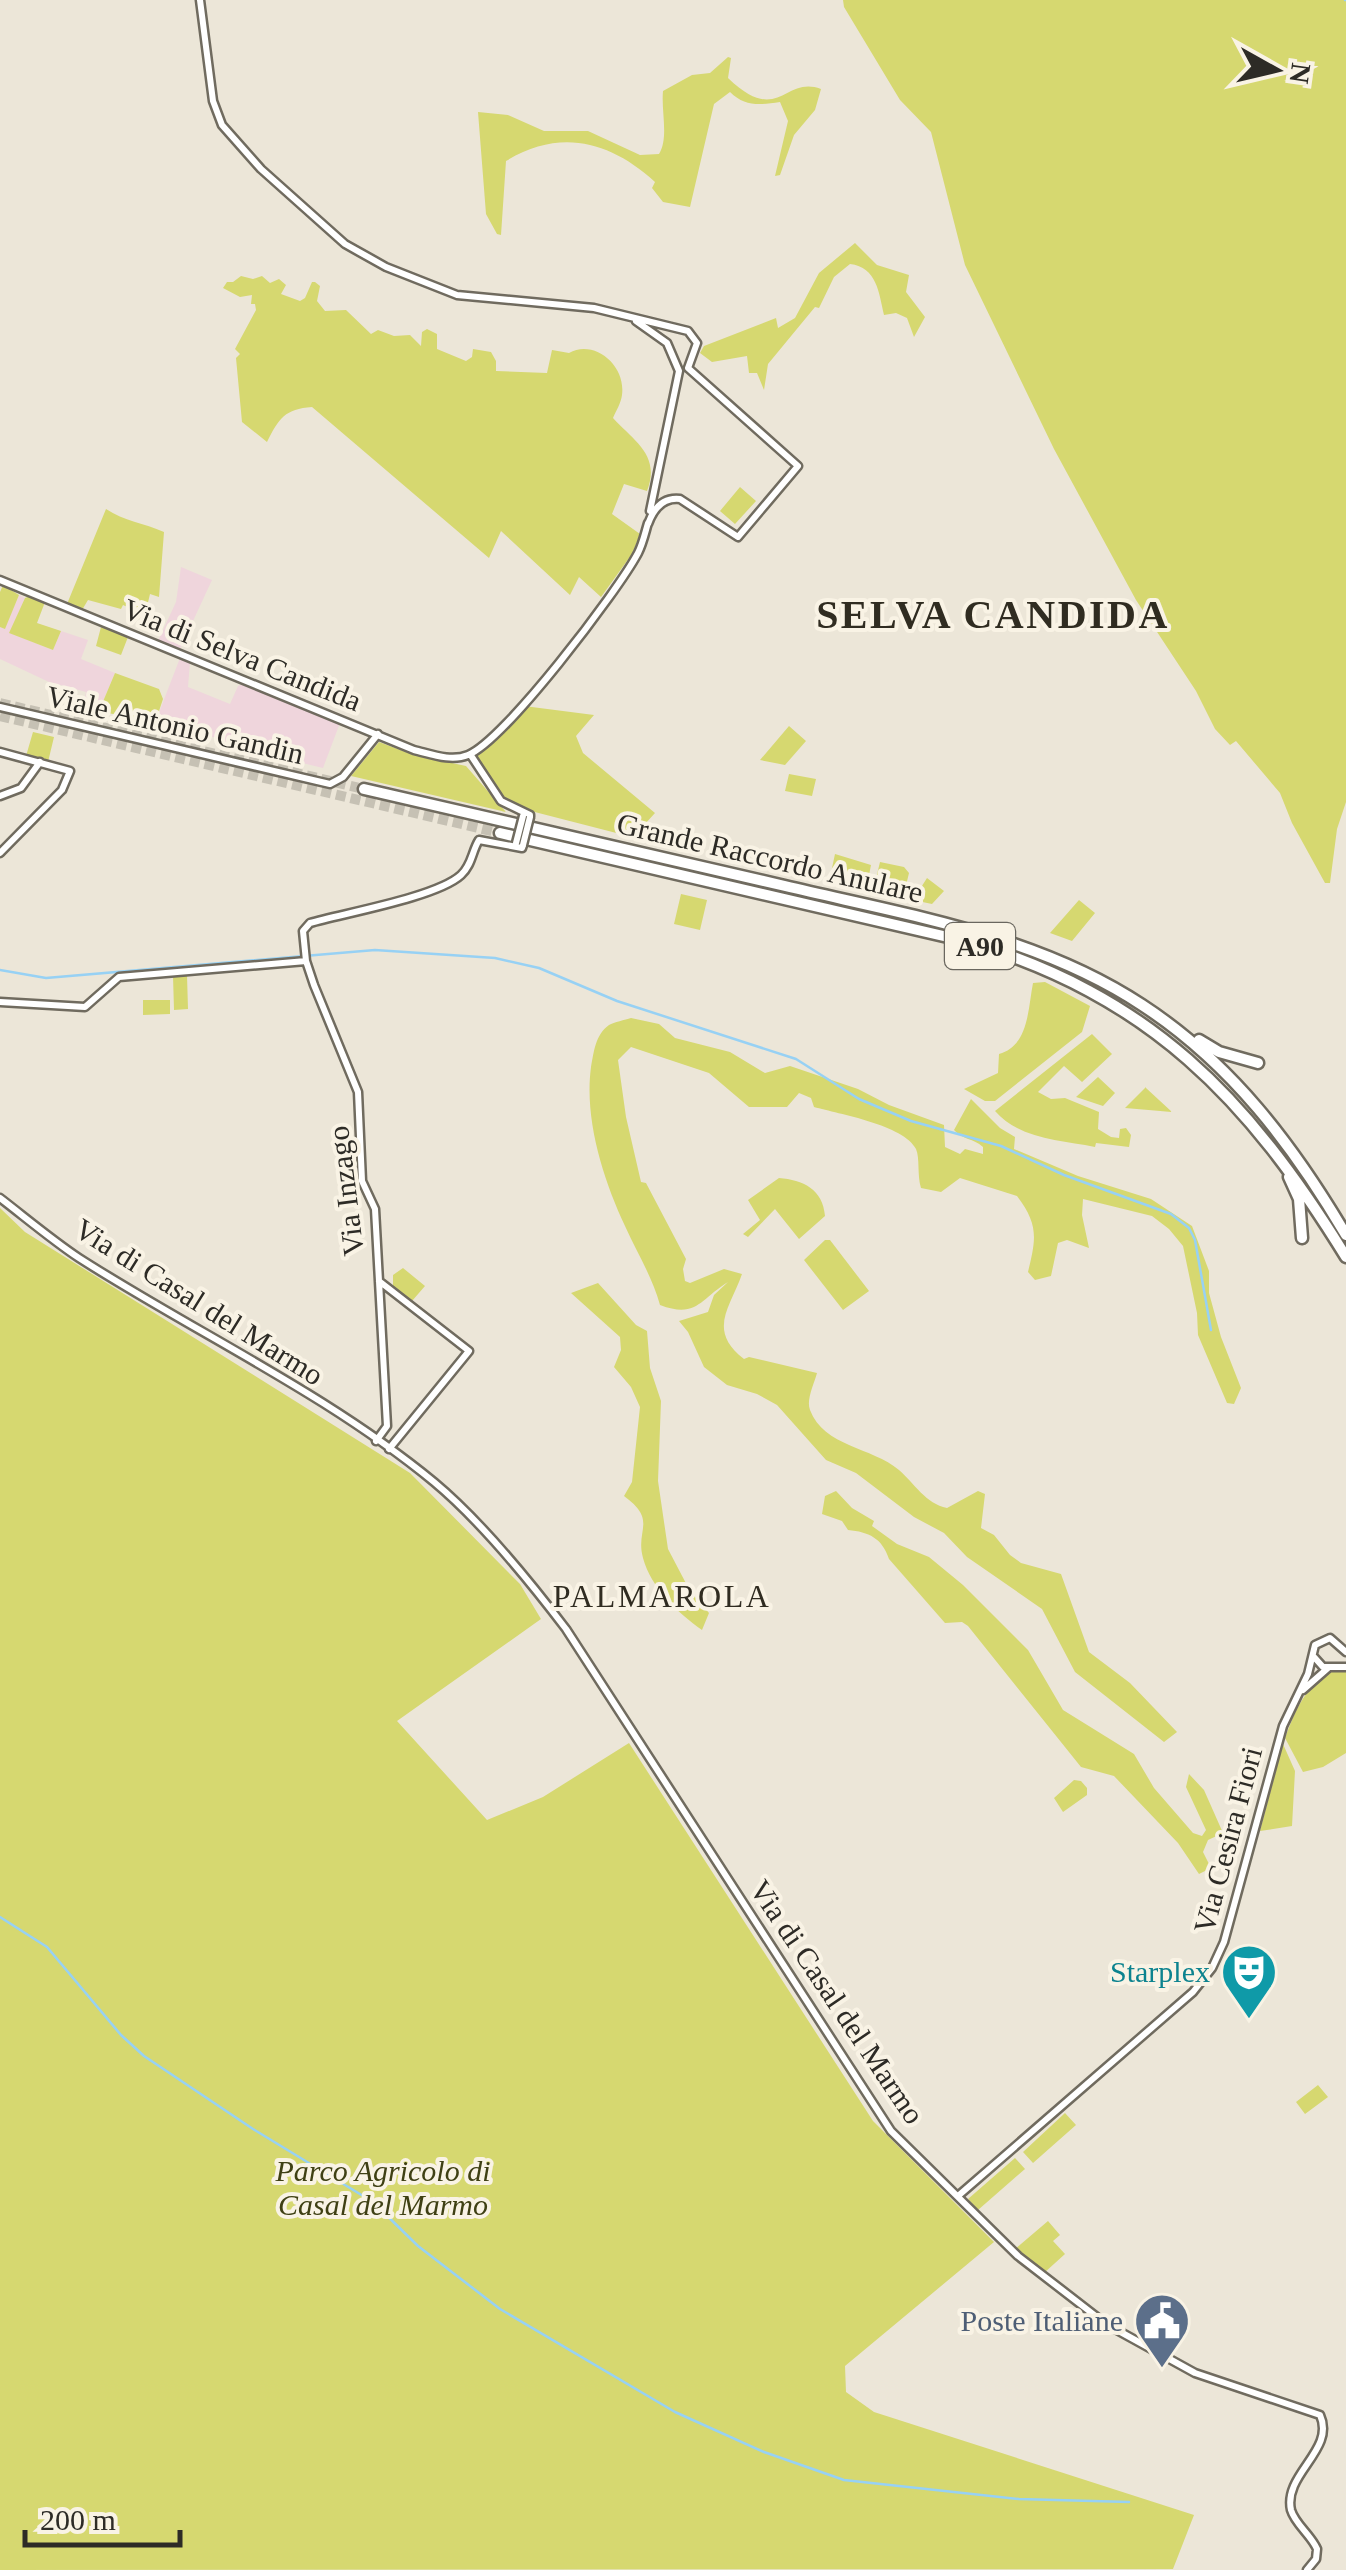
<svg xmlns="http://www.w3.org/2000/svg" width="1346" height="2570" font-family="Georgia,serif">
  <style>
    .industrial { fill: #efd5dc }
    .green { fill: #d6d870 }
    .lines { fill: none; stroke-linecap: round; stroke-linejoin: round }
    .stream { stroke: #97d1f4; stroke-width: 2.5 }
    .motorway-tunnel { stroke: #c6c1b4; stroke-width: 10; stroke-dasharray: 10 5; stroke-linecap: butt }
    .tertiary-casing { stroke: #706b5f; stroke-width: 11 }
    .secondary-casing { stroke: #706b5f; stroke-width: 11 }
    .motorway-casing { stroke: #706b5f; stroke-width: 15 }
    .tertiary { stroke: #fff; stroke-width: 6 }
    .secondary { stroke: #fff; stroke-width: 6 }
    .motorway { stroke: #fff; stroke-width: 10 }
    .tertiary-bridge-casing { stroke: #706b5f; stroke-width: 11; stroke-linecap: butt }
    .tertiary-bridge { stroke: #fff; stroke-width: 6 }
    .labels { text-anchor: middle; stroke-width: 8; stroke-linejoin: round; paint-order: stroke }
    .shield { fill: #f9f3e5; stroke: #6a675f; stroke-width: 2.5 }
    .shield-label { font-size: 28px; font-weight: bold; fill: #2d2b26 }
    .street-label { font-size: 30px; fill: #2d2b26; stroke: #f9f3e5 }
    .culture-label { font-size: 30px; fill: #0d838f; stroke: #f9f3e5; text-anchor: end }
    .park-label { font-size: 30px; font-style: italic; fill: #3f4014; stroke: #f9f3e5 }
    .service-label { font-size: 30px; fill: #4e5e75; stroke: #f9f3e5; text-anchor: end }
    .neighbourhood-label { font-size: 32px; letter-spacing: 2.5px; fill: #302c21; stroke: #f9f3e5 }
    .district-label { font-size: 40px; font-weight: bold; letter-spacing: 2.5px; fill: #302c21; stroke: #f9f3e5 }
  </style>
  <rect width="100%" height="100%" fill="#ece6d8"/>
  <path class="industrial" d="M181,567L212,580L180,649L158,641L176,602Z
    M19,595L25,598L10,633L53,650L61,631L88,640L81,659L115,673L99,711L83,706L86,692L49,682L0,659V627L5,628Z
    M180,658L190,662L188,687L230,704L238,686L243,684L340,723L323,768L219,743L221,739L155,723Z"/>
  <path class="green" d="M843,0H1346V802L1337,829L1330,883H1325L1292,823L1280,793L1236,741L1230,745L1215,729L1196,691L1136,600L1054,449L965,265L931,132L900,100L844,7Z
    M728,57L731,58L728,78C779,127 784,75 821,89L815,110L794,135L780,175L775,176L788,121L780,102C760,105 745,107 730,92L714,104L690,207L663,202L652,188L655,182C610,141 560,128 506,161L501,235L497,234L486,214L478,112L508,115L544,131H588L640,155L659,154C669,138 661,111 663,91L692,75L710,73Z
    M855,243L877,265L909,275L906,292L925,317L914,337L907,318L896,313L884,315C879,293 877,267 850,264L834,277L819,308L815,307L768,364L764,390L757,373H749L747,356L712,362L700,353L704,346L776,318L778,328L795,318L819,273Z
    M241,276L253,279L262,276L270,283L279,279L286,285L281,294L300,301L305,298L312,282H315L320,286L317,301L325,311L346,310L371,334L378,330L394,336L410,335L421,346L422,332L427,329L437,334V349L466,361L472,357L473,349L491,352L496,361V371L547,373L552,350L569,353C594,339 626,365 622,395C621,403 616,411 613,418C634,441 661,455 647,491L624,484L612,514L640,534L632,554L601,597L579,577L570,595L501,531L489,558L312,407C285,409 279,418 267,442L242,422L236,358L240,354L235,349L256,310L255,304H251L252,295L240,297L223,288L227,282H233Z
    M740,487L756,501L735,524L720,511Z
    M106,509C124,521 144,523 164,532L159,597L150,594L145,615L123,605L121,609L88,600L82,610L67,604Z
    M3,585L19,595L5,629L0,627V592Z
    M30,596L45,602L37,623L61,631L53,650L9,633L25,598Z
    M101,627L128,637L121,655L96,646Z
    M115,673L159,689L163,699L155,723L99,711Z
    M524,706L594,715L576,736L583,753L655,813L645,824L663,845L523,809C498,800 488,777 473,757Z
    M789,726L806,741L785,765L760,760Z
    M33,732L54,737L48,762L26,756Z
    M379,742L414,755L466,766L506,812L351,776Z
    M789,774L816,779L812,796L785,791Z
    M835,854L871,865L867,885L863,889L829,882Z
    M880,862L904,867L909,873L903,898L873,891Z
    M927,878L944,891L932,904L913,900Z
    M681,894L707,900L700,930L674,924Z
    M1079,900L1095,913L1072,941L1050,933Z
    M187,975L188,1009L174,1010L173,976Z
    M1045,982L1090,1006L1082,1032L995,1101H985L964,1089L998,1073L999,1054C1029,1046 1028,1008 1033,983Z
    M143,1000H170V1014L143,1015Z
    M631,1018L659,1024L675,1038L730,1052L765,1073L790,1066L858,1089L889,1105L944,1125L945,1147L960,1154L965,1149L983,1154V1147C973,1138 963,1140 954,1130L971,1099L1000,1128L1015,1137L1014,1149L1078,1176L1151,1199L1192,1226L1209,1271V1293L1221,1337L1241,1388L1234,1404L1227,1403L1198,1335L1197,1313L1183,1246L1169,1229L1152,1216L1083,1199L1082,1215L1089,1248L1067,1240L1058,1243L1051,1276L1035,1280L1028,1272C1036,1239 1039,1225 1017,1196L960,1178L941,1192L921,1188C917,1175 920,1158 916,1149C904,1125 839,1114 814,1107L811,1098L799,1093L787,1107H749L709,1073L631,1047L618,1060L626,1117L641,1182L646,1183L686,1259L683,1269L685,1281L690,1283L724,1269L742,1274C730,1308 707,1330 744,1359L749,1357L817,1373C814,1384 806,1400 810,1410C824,1447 872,1447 899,1470C914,1483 926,1504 947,1508L978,1491L985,1494L981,1528L994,1535L1010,1555L1021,1563L1061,1574L1089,1652L1130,1683L1177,1732L1164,1742L1075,1672L1042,1609L967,1557L944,1533L914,1517L856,1473L826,1460L777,1405L757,1394L727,1385L704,1367L688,1332L679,1321L708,1312L714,1295L728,1282C700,1299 697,1319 660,1305C652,1276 637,1253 625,1226C603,1179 584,1119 591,1067C594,1052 595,1035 609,1025C614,1022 625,1020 631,1018Z
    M1092,1034L1112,1054L1082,1082L1064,1066L1038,1092L1051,1099L1065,1098L1099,1112L1098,1129L1111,1137L1119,1138L1120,1129L1126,1128L1131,1135L1129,1147L1096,1143L1095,1147C1060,1140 1019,1139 995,1111Z
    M1098,1077L1115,1093L1103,1106L1076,1097Z
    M1146,1087V1088L1172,1112L1125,1108Z
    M779,1178C803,1180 823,1189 825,1216L799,1239L775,1209L748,1237L743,1234L760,1220L748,1200Z
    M0,1208L25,1232L410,1473L520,1584L541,1619L397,1721L487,1820L543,1797L629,1743L873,2121L994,2242L845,2366L846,2392L874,2412L1194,2515L1173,2569L0,2570Z
    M825,1240H830L869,1291L843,1310L804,1260Z
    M403,1268L425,1286L412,1301L393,1286V1275Z
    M598,1283L636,1325L647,1331L650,1368L661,1401L658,1481L668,1549L690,1591L709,1613L702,1630C678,1613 651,1588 643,1558C635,1529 658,1521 624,1496L632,1482L640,1407L631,1387L614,1367L621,1350L620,1337L571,1293Z
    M836,1491L852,1508L874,1521L872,1526L897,1544L929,1557L963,1585L1028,1650L1063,1710L1134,1754L1154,1788L1193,1833L1202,1836L1206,1830L1186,1787L1189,1774L1204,1790L1223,1833L1208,1840L1203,1852L1211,1868L1199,1874L1178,1843L1114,1776L1081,1767L968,1626L962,1622L945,1623L889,1559C882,1538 869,1532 848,1530L842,1521L822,1514L825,1496Z
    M1333,1671L1346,1672V1753L1323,1767L1303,1772L1285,1738C1295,1711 1306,1684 1333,1671Z
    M1283,1744L1295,1771L1292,1826L1260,1831Z
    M1074,1780L1081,1781L1087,1788V1795L1063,1812L1054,1798Z
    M1318,2085L1328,2097L1305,2114L1296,2102Z
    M1065,2113L1076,2125L1033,2163L1023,2152Z
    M1015,2158L1025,2169L978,2210L968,2199Z
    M1048,2221L1060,2235L1053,2241L1065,2254L1044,2273L1015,2249Z"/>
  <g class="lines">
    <path class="stream" d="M1345,0H1346
      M0,970L46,978L375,950L495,958L539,968L617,1001L796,1059L859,1099L911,1121L1001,1146L1064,1175L1171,1214L1189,1228L1195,1240L1211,1330
      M0,1917L47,1947L121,2035L144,2056L253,2129L373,2202L418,2246L500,2309L675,2412L764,2452L844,2480L1019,2499L1129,2502"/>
    <path class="motorway-tunnel" d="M0,703L364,789
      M0,716L500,833"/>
    <g class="tertiary-casing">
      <path id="tertiary" d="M200,0L213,101L222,125L261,169L345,244L386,267L457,295L594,308L688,331L697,343L688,368L798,466L738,537L680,499C662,497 653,510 648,524
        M636,321L667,343L679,371L650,511
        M0,580L414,750C431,754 451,762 468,755C504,741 618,591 638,553C643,543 645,533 648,523
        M0,707L330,784L343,777L378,734
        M0,752L70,771L62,790L0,853
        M470,754L501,801L530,815V817
        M0,796L21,788L40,762
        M0,1002L85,1007L119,977L306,961
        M379,1281L469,1351L389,1449
        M376,1441L387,1426L375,1209L362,1181L358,1092L314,985L306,961L303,931L310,923C345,913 437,897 461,875C472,865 472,851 479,840L522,848L523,845
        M1314,1657L1323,1667H1346
        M1303,1690L1328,1668
        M958,2196L1193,1992L1212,1968L1224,1942L1283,1726L1308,1674L1315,1645L1330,1638L1346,1652"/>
    </g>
    <g class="secondary-casing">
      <path id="secondary" d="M0,1198C26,1218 52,1240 79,1258C196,1333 326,1393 434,1482C482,1522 528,1579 566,1629L891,2131L1018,2256L1106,2324L1195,2373L1320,2415C1336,2450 1283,2474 1291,2510C1295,2524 1311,2535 1317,2549L1316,2559L1307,2570"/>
    </g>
    <g class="motorway-casing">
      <path id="motorway" d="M364,789C504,821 645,854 785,886C907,915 1036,935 1142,1005C1231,1063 1293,1145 1346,1235
        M500,833L965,941C1150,995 1248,1098 1346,1257
        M1199,1040L1219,1052L1258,1063
        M1289,1177L1299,1199L1302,1238"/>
    </g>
    <use href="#tertiary" class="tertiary"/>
    <use href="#secondary" class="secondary"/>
    <use href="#motorway" class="motorway"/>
    <g class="tertiary-bridge-casing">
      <path id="tertiary-bridge" d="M516,843L523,816
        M523,845L530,817"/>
    </g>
    <use href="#tertiary-bridge" class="tertiary-bridge"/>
  </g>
  <defs>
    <g id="theatre-pin" transform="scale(2.875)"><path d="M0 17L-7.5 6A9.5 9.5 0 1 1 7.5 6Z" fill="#0f9aa8" stroke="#f9f3e5"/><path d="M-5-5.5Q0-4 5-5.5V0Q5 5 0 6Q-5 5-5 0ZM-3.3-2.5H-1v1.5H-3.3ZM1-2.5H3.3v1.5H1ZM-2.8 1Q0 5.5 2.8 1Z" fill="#fff"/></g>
    <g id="civic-pin" transform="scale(2.875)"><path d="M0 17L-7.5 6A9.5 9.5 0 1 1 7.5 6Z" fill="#5c6f8a" stroke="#f9f3e5"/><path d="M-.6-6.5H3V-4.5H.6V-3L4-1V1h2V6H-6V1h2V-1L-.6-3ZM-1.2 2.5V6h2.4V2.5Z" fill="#fff"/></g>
  </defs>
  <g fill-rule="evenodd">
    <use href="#theatre-pin" x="1249" y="1972"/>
    <use href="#civic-pin" x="1162" y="2321"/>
  </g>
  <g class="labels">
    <rect class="shield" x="945" y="923" width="70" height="46" rx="8"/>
    <g class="shield-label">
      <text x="980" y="956">A90</text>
    </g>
    <g class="street-label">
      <text transform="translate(242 655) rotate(22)" y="10">Via di Selva Candida</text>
      <text transform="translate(175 725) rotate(13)" y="10">Viale Antonio Gandin</text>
      <text transform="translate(770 858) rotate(13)" y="10">Grande Raccordo Anulare</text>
      <text transform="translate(346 1191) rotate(-97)" y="10">Via Inzago</text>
      <text transform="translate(199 1302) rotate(32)" y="10">Via di Casal del Marmo</text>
      <text transform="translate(1228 1840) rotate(-75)" y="10">Via Cesira Fiori</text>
      <text transform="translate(837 2002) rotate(56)" y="10">Via di Casal del Marmo</text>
    </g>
    <g class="culture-label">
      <text x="1210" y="1982">Starplex</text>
    </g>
    <g class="park-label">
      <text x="383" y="2181">Parco Agricolo di<tspan x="383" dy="34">Casal del Marmo</tspan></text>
    </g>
    <g class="service-label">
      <text x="1123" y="2331">Poste Italiane</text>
    </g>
    <g class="neighbourhood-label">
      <text x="662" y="1607">PALMAROLA</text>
    </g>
    <g class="district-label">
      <text x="993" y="628">SELVA CANDIDA</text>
    </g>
  </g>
  <g transform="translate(1276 70) rotate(98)" stroke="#f9f3e5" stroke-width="8" paint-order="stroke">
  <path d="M0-8L18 38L0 25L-18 38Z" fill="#2d2b26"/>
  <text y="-15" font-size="28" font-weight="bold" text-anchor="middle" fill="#2d2b26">N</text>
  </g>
  <path d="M25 2530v15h155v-15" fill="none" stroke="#2d2b26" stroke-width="5"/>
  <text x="40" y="2530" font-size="30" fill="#2d2b26" stroke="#f9f3e5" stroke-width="8" paint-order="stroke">200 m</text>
</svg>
